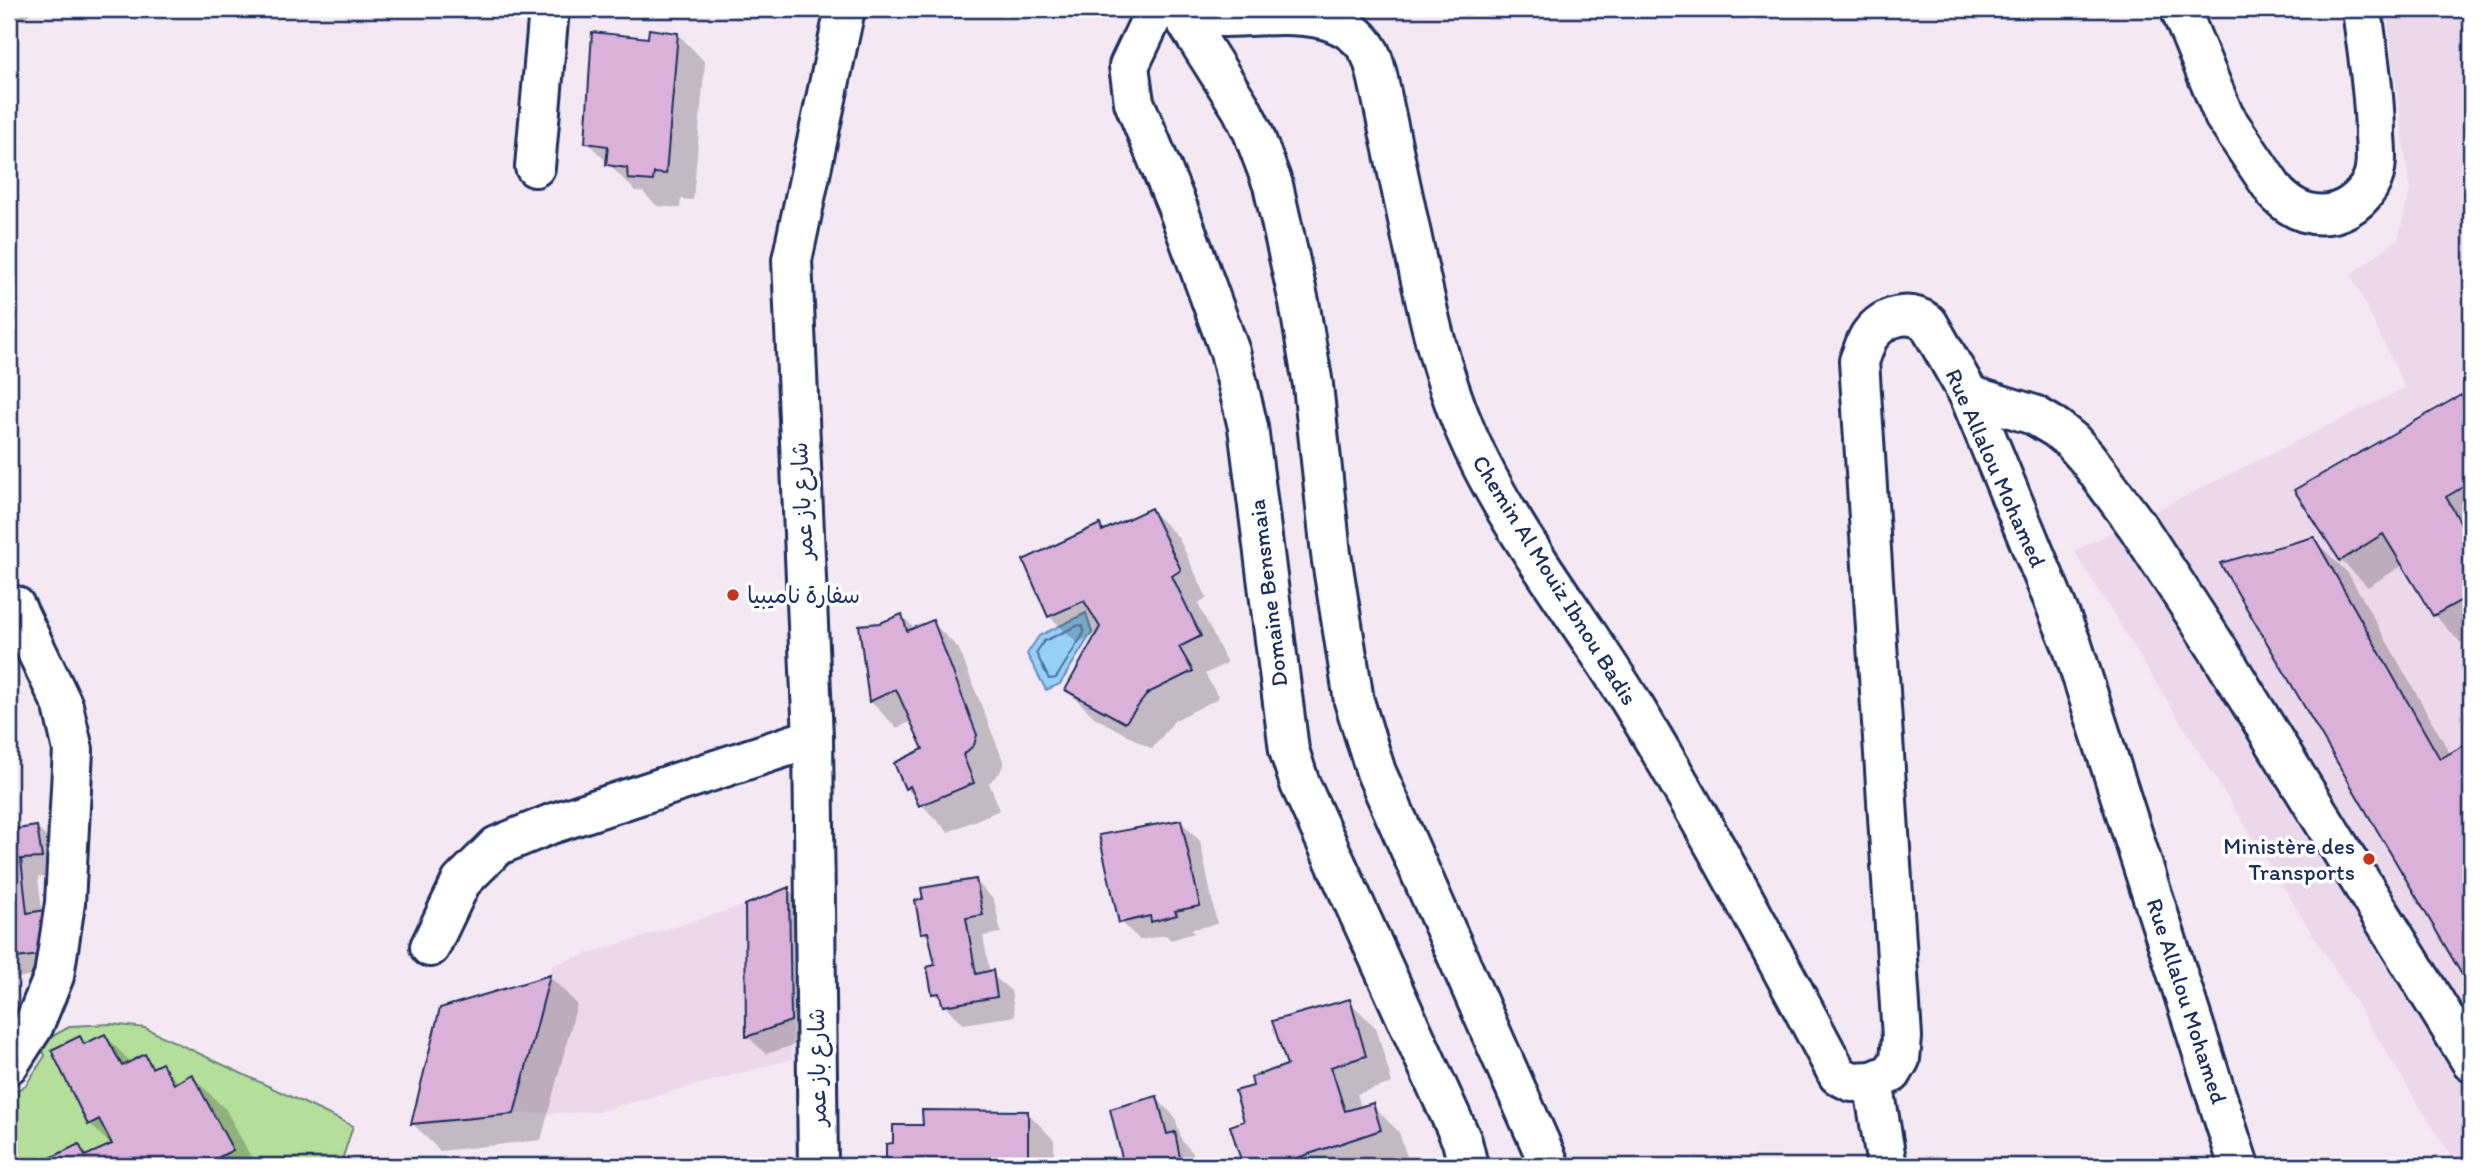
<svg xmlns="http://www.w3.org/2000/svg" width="2480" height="1175" font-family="Itim,'Playpen Sans Arabic',sans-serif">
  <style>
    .built { fill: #ecd8eb }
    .green { fill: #b6de9b; stroke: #68867c; stroke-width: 2 }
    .water { fill: #98d1f8; stroke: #6690ba; stroke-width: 2 }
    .shadow { fill: #0003 }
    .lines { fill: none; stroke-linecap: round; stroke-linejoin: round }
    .shore { stroke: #4d709c; stroke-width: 2 }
    .building { fill: #dab1d8; stroke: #1b2f5e; stroke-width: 2 }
    .minor-casing { stroke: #1b2f5e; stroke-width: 44 }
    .tertiary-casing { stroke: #1b2f5e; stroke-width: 44 }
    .minor { stroke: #fff; stroke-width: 38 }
    .tertiary { stroke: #fff; stroke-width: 38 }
    .poi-dot { fill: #c8321e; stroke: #fff; stroke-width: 2.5 }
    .labels { text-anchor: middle; stroke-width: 7; stroke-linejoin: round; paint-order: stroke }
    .street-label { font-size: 23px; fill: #1b2f5e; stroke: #fff }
    .poi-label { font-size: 23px; fill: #1b2f5e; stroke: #fff; text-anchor: start }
  </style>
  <rect width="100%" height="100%" fill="#f4e8f3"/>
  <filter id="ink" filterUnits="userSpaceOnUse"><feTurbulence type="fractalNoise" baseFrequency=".0143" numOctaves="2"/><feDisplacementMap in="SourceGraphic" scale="14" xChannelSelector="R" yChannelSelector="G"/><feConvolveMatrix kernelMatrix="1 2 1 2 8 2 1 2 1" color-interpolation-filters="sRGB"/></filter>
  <g filter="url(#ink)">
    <path class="built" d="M2386,9H2471V1166H2457L2074,551L2405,388L2351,274L2398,239L2410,191Z
      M789,887L792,1059L597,1112L514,1114L411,1124L440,1008L550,975L552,965L745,905Z"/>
    <path class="green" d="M111,1024L145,1028L353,1126L340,1166H9V1095L26,1085L45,1056L40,1043L71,1026Z"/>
    <path class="water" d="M1086,613L1092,632L1060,684L1046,690L1027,654L1039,636Z"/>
    <path class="shadow" d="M9,9H32L24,21L9,13Z
      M678,34L705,62L693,200L681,199L680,208L657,206L643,192L635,191L587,142L649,40Z
      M2461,397L2471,408V637L2461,643L2434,615L2403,565L2368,587L2341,560Z
      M1151,510L1178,537L1207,598L1198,604L1227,663L1205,674L1219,698L1175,720L1152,749L1094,717L1067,690L1099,633L1077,643L1049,616L1100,526L1105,532Z
      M2313,539L2348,573L2451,755L2471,743V987L2223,564Z
      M902,616L915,629L932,622L959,649L1004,763L1000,772L989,783L1000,810L948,832L906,788L925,749L912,721L897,728L870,701L881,625Z
      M1181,822L1200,841L1217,924L1192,929L1194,933L1171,940L1166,935L1140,940L1121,922Z
      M37,828L56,847L60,876L38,877L42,912L65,972L9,979V832Z
      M976,881L994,900L1001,933L983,936L990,973L1011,991L1015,1016L963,1024L934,993L937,967L932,941L922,932L925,900Z
      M788,889L807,908L809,1040L766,1054L747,1036Z
      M550,977L577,1004L541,1140L440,1151L413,1124L441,1009Z
      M1349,1001L1376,1028L1392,1083L1357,1094L1361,1108L1372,1105L1399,1132L1407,1157L1380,1166H1245L1232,1127L1246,1122L1255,1087L1289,1066Z
      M9,1006L31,1027L9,1066Z
      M105,1036L132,1063L144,1056L156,1068L162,1066L179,1083L192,1076L226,1110L256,1166H54L50,1160L79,1146L89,1156L112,1146L90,1124L80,1038L87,1045Z
      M1156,1098L1175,1117L1182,1141L1193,1153L1196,1166H1126L1112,1110Z
      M1027,1112L1054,1140V1166H888V1145L925,1127Z"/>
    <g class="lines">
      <path class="shore" d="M1079,625L1083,626L1084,633L1056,678L1049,679L1036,653L1044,641Z"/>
    </g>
    <path class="building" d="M649,29L678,33L666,174L654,173L653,181L628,179L627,168L606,165L608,146L585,143L592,32L648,38Z
      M2461,395L2471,412V482L2446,497L2471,541V595L2433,616L2383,534L2340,561L2294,490Z
      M1151,508L1181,570L1172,576L1201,636L1179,647L1193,671L1148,693L1125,723L1065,690L1100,627L1084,601L1048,617L1023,560L1100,524L1102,531Z
      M2314,537L2440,759L2471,741V990L2220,563Z
      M902,614L907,631L933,620L977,735L974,745L963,755L974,783L919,806L910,786L905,789L894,763L923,749L896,689L869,702L859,625L880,623Z
      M1181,820L1200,906L1175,911L1177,915L1151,922L1150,916L1119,923L1099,835Z
      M37,826L42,858L21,859L27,913L45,910L47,954L9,959V830Z
      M976,879L983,915L966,918L976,974L993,970L997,997L943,1006L939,993L932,994L927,967L935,965L928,932L921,933L915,900L923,899L921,888Z
      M789,887L791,1021L746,1037L745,905Z
      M550,975L514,1114L411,1124L440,1008Z
      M1350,999L1366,1056L1331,1067L1345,1111L1373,1103L1381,1130L1273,1166H1243L1230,1126L1244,1121L1235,1091L1253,1086L1251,1077L1287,1065L1272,1021Z
      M105,1034L122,1066L145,1054L152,1068L162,1063L174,1084L192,1074L233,1150L202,1166H52L48,1159L79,1144L85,1156L112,1144L99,1119L88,1125L51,1050L80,1036L84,1044Z
      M1157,1096L1167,1134L1175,1132L1180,1158H1175L1177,1166H1124L1110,1109Z
      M922,1110L1028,1111V1166H886V1144L893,1143V1125H923Z"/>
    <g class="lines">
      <g class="minor-casing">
        <path id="minor" d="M1156,9L1129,66L1134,102L1177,206L1230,352L1248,427L1289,750L1300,784L1462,1141L1468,1166
          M2180,9L2224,116L2276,193C2292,210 2311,218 2334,213C2352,208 2369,193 2374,174C2377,162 2376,149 2375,136C2375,94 2367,51 2362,9
          M1181,13L1241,108L1253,132L1273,185L1299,302L1313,385L1331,554L1354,701L1376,772L1550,1166
          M535,167L549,9
          M1969,395L2034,415L2056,428L2072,441L2087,458L2138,527L2217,648L2471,1061
          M430,947L461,882L497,846L551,824L813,738
          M9,1064L33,1027L54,976L65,903L73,750L63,706L15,606
          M1873,1081L1887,1166
          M818,1166L813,738L792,260L845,9"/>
      </g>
      <g class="tertiary-casing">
        <path id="tertiary" d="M1174,9C1189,19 1204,17 1221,17C1270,17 1342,2 1370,53C1374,61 1376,71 1378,79C1390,135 1402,192 1414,248C1427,310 1440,371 1465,430C1507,529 1578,614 1633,705C1706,825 1772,950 1838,1075L1852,1082L1873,1081L1892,1073L1900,1059L1902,1037L1859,361C1863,352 1865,342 1870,335C1884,316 1909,309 1928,323L1969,395L2072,645L2239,1166"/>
      </g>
      <use href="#minor" class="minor"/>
      <use href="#tertiary" class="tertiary"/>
    </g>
  </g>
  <g class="poi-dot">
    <circle cx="733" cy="595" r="7"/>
    <circle cx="2369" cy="859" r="7"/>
  </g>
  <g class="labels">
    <g class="street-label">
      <text transform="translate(1996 468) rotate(66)" y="8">Rue Allalou Mohamed</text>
      <text transform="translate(802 501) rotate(-93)" y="8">شارع باز عمر</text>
      <text transform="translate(1555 580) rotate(58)" y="8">Chemin Al Mouiz Ibnou Badis</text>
      <text transform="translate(1268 593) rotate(-97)" y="8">Domaine Bensmaia</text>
      <text transform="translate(2187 1001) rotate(72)" y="8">Rue Allalou Mohamed</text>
      <text transform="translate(817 1067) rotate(-91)" y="8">شارع باز عمر</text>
    </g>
    <g class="poi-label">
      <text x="747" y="603">سفارة ناميبيا</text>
      <text x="2355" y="854" text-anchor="end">Ministère des<tspan x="2355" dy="26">Transports</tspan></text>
    </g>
  </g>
  <rect width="2480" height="1175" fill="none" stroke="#fff" stroke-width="35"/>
  <rect x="18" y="18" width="2445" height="1140" fill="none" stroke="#1b2f5e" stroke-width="2.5" filter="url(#ink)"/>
</svg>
